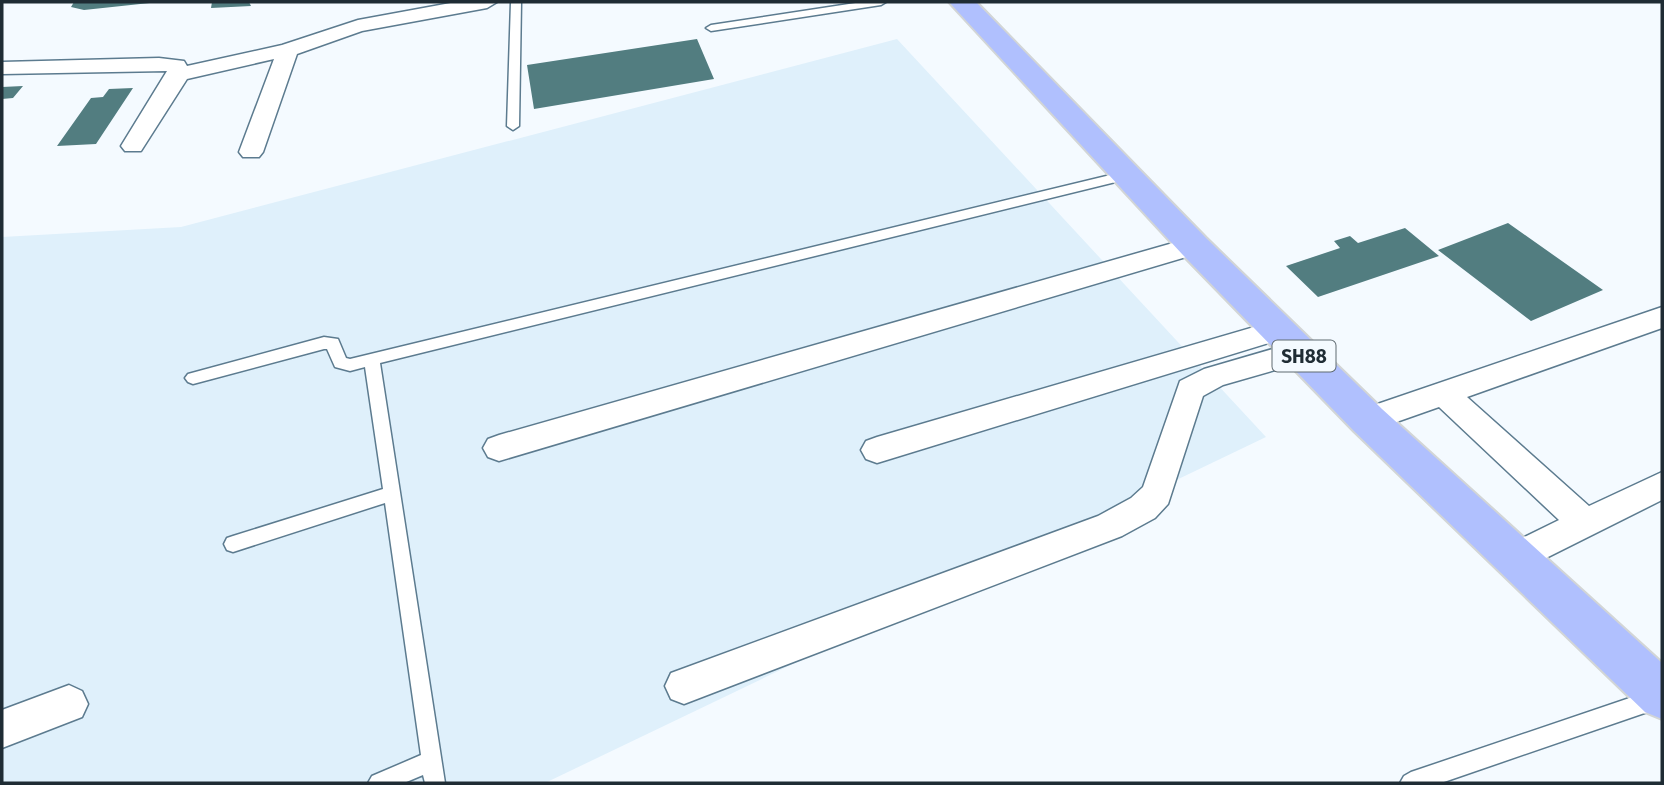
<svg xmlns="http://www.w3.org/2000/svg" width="1664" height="785" font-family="'Fira Sans',sans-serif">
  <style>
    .built { fill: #dff0fb }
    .building { fill: #527d80 }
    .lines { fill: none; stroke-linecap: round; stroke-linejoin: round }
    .service-casing { stroke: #5c7b8f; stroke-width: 3 }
    .minor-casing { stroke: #5c7b8f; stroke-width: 3 }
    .primary-casing { stroke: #d2d5d6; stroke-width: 4 }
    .service { fill: #fff; fill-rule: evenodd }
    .minor { fill: #fff; fill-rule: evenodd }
    .primary { fill: #b0c0fe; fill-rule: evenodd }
    .labels { text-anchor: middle; stroke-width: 6; stroke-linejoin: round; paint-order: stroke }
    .shield { fill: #f4faff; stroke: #5f6a71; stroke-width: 2 }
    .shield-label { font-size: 19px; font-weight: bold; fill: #1f2c34 }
  </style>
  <rect width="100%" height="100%" fill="#f4faff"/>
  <path class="built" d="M897,39L1266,437L545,783H2V237L181,227Z"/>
  <path class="building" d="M74,2H159L84,10L71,7Z
    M212,2H249L251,6L211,8Z
    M697,39L714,79L534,109L527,65Z
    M23,86L13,98L2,99V87Z
    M133,88L96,144L57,146L91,98L103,97L109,89Z
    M1508,223L1603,290L1531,321L1438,250Z
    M1405,228L1439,256L1318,297L1286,266L1340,248L1334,241L1350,236L1358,243Z"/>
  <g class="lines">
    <g class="service-casing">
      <path id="service" d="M511,2H521L519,126L513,130L507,126Z
        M862,2H886L881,5L711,31L706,28L711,25Z
        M1127,171L1132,172V178L380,363L445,783H425L423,775L404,783H368L372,776L421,755L385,503L233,552L227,550L224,544L227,538L233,536L383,489L365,367L350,371L335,367L327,349H324L193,384L188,382L185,378L188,374L324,337L338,339L346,358L350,359Z
        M1662,687V707L1441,783H1400L1404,776L1411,772Z"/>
    </g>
    <g class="minor-casing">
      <path id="minor" d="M456,2H497L487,8L362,31L297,54L263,152L259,157H243L239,152L274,59L187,79L141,151H125L121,146L167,71L2,74V62L159,58L184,61L187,66L282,45L358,20Z
        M1194,237L1203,240L1207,246L1203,252L499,461L488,457L483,448L488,439L499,435Z
        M1662,307V328L1467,397L1589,506L1662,472V500L1516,573L1504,569L1499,558L1504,547L1559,520L1439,407L1368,432L1357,429L1353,420L1357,411Z
        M1278,320L1288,323L1292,330L1288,337L877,463L866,459L861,450L866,441L877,437Z
        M1300,341L1310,344L1314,352L1310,360L1223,385L1203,396L1168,504L1155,518L1122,536L684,704L671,699L665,686L671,673L1098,516L1131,498L1143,487L1180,381L1204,369Z
        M69,685L82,691L88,704L82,717L2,748V710Z"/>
    </g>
    <g class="primary-casing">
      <path id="primary" d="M949,2H976L1206,238L1382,409L1662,663V719L1645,712L1354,431L1182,254Z"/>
    </g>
    <use href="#service" class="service"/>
    <use href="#minor" class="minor"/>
    <use href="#primary" class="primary"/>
  </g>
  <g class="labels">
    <rect class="shield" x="1272.5" y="340.5" width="63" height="31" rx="5"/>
    <g class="shield-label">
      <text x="1304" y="363">SH88</text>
    </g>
  </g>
  <rect width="1664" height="785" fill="none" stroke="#1f2c34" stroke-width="7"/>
</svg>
